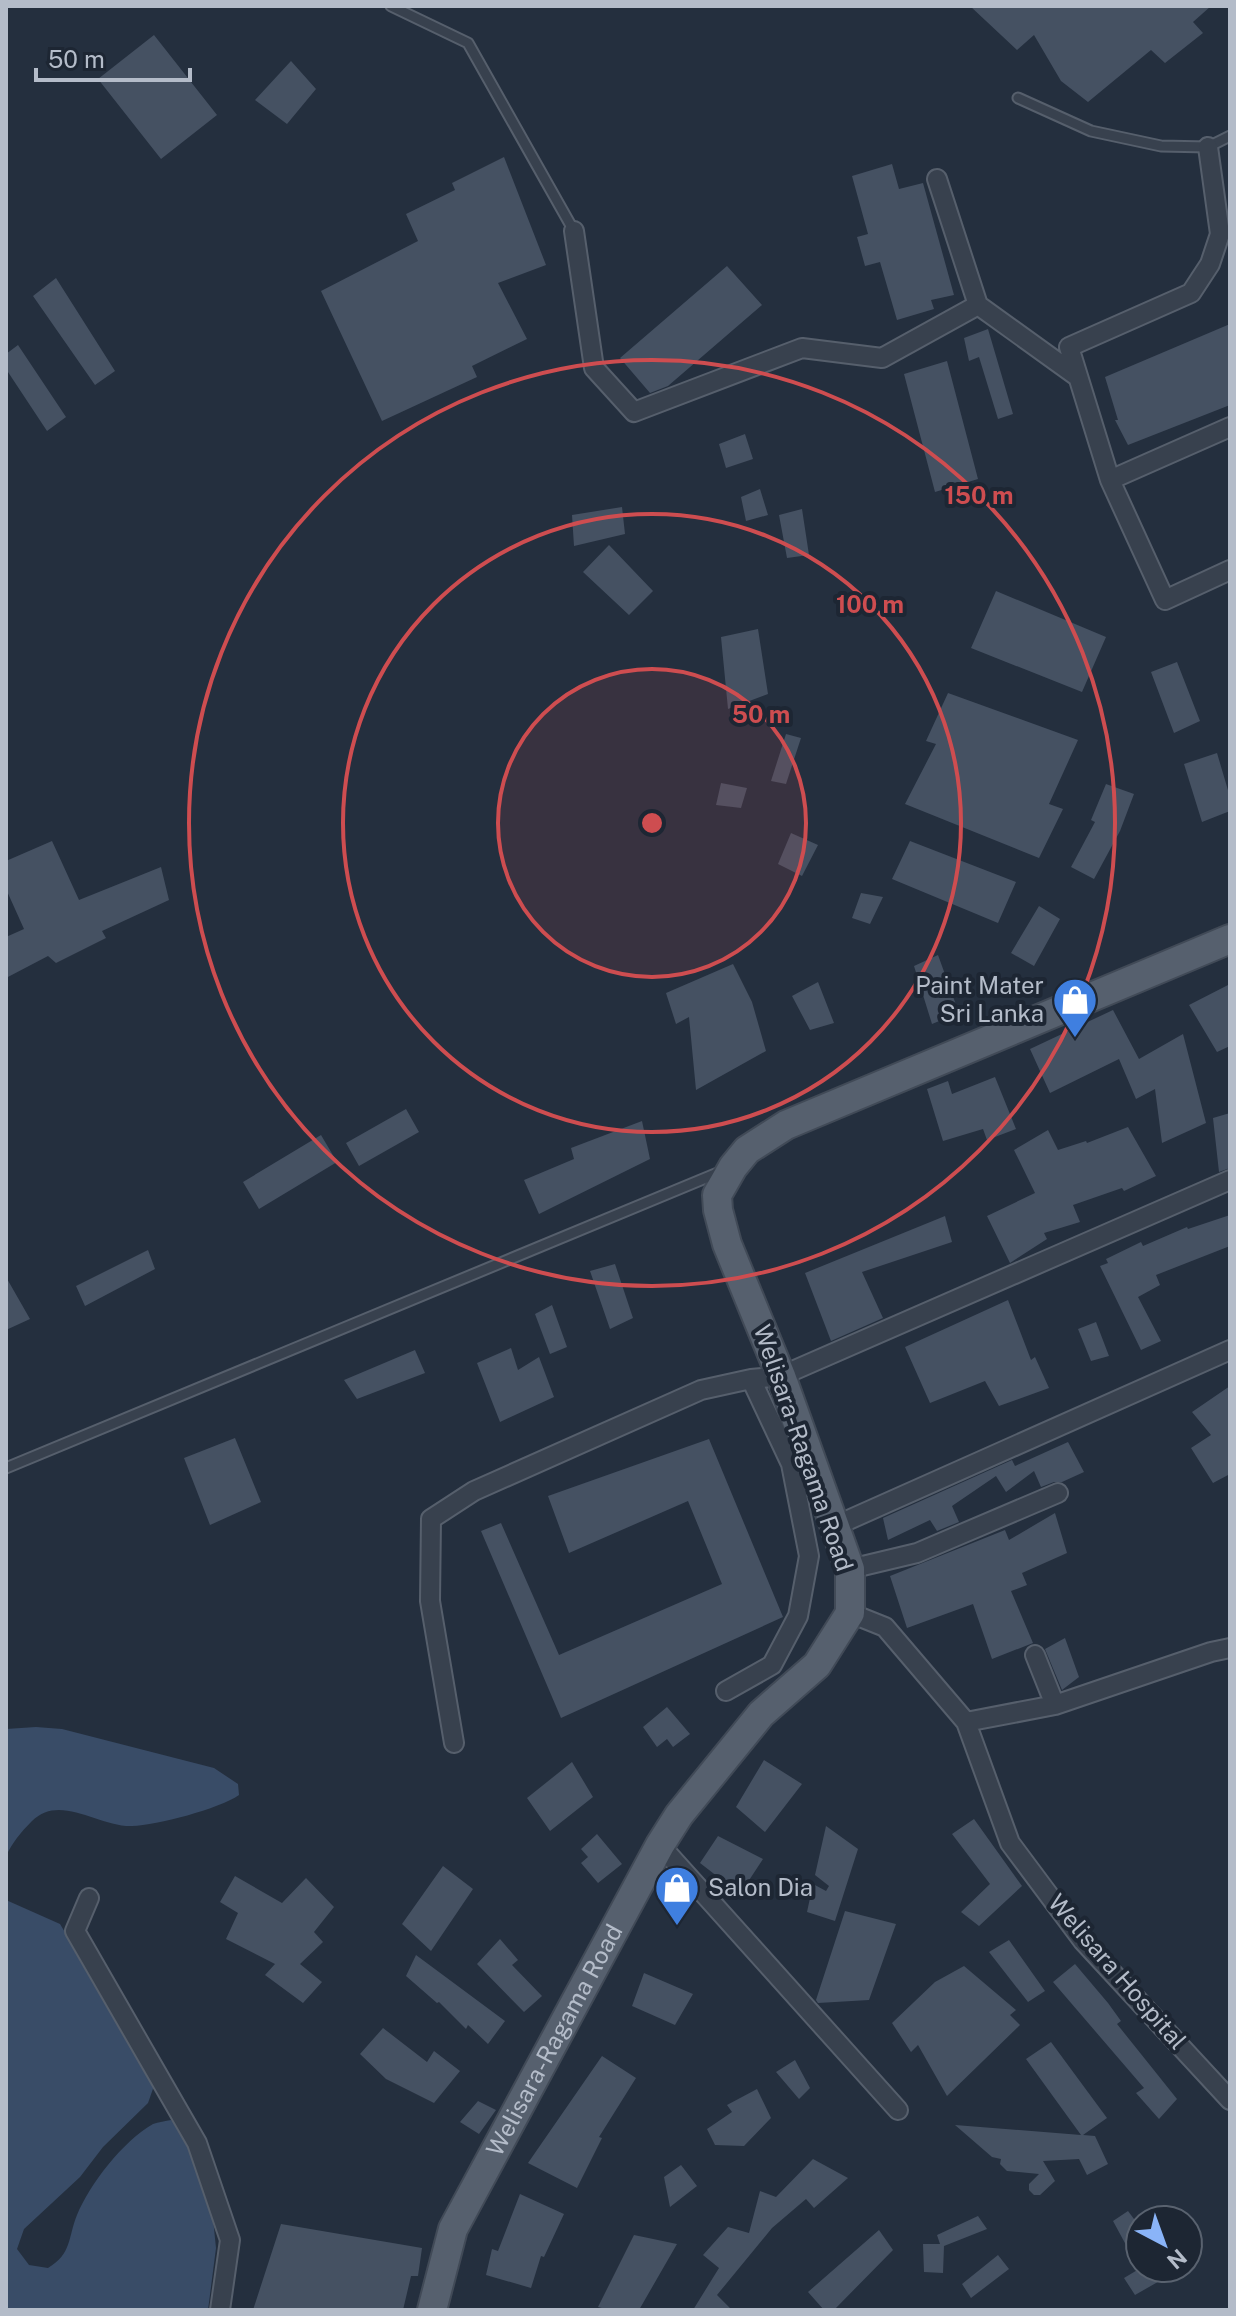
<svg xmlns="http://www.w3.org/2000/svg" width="1236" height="2316" font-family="'Public Sans',sans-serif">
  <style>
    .water { fill: #394c67 }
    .building { fill: #455162 }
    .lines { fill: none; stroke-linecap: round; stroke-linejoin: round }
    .lane-casing { stroke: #565f6c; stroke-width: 13 }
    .street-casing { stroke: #565f6c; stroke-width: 22 }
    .primary-casing { stroke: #414a57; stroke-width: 32 }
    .lane { stroke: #38414e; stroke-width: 9 }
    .street { stroke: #38414e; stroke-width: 18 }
    .primary { stroke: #56606e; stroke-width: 28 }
    .ring { fill: none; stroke: #ce4d50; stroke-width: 4 }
    .labels { text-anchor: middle; stroke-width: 8; stroke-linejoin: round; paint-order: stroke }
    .poi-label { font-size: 24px; fill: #b4bcc9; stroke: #1d2633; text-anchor: end }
    .street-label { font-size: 24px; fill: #b4bcc9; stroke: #1d2633 }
    .centre { fill: #ce4d50; stroke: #1d2633; stroke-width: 4 }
    .ring-label { font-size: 24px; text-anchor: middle; font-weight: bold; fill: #ce4d50; stroke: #1d2633; stroke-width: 8; stroke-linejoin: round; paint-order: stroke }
  </style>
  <rect width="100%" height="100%" fill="#242f3e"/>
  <path class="water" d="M36,1727L62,1729L214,1768L238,1784L239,1795C219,1809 157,1825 132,1826C98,1827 60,1793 32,1821C20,1833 13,1842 6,1856V1729Z
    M6,1900L60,1924L155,2083L148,2103L103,2147L80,2177L24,2229L17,2249L29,2265L48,2268C72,2254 68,2237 77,2215C90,2184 123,2141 153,2124C158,2122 166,2121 171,2120L183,2131L211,2199L216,2248L208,2310H6Z"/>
  <path class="building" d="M970,6H1211L1193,22L1203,33L1165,63L1151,50L1088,102L1061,81L1034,35L1017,50Z
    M154,35L217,115L161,159L98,79Z
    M291,61L316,89L287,124L255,100Z
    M504,157L546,265L498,283L527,339L472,366L477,377L382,421L321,291L418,241L406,214L455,190L452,183Z
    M892,164L899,189L923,183L954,295L931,300L934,309L897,320L880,262L865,266L857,237L868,234L852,176Z
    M727,266L762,305L668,386L650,393L620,358Z
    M56,278L115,371L95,385L33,296Z
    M1230,324V405L1128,445L1115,420H1118L1105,377Z
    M988,329L1013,414L998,419L979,357L969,361L964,338Z
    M18,345L66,417L47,431L6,369V354Z
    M947,361L978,479L935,492L904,374Z
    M745,434L753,459L726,468L719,444Z
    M760,489L768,515L746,521L741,497Z
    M622,507L625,534L574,546L572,515Z
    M802,509L809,555L787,558L779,515Z
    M609,545L653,591L629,615L583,572Z
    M996,591L1106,637L1082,692L971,648Z
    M758,629L768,694L728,709L721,637Z
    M1177,662L1200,721L1174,733L1151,672Z
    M948,693L1078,740L1049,804L1063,809L1039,858L905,804L936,744L926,741Z
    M786,734L801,738L786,784L771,781Z
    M1217,753L1230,797V811L1202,822L1184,764Z
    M721,783L747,788L741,808L716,805Z
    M1106,784L1134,794L1120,831L1094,879L1071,867L1095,822L1091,820Z
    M791,833L818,845L802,876L778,864Z
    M52,841L79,900L161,867L169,900L102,931L106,938L56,963L48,956L6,978V937L24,929L6,889V861Z
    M910,841L1016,882L998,923L892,879Z
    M861,893L883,897L870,924L852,918Z
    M1039,906L1060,919L1034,966L1011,953Z
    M938,955L959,1013L932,1024L914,966Z
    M733,964L752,1002L766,1051L696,1090L689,1017L676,1024L666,993Z
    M818,982L834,1023L810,1030L792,996Z
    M1230,984V1046L1217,1052L1189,1005Z
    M1113,1010L1139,1059L1183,1034L1206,1123L1162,1143L1155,1089L1136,1099L1119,1059L1050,1093L1030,1049Z
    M995,1077L1016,1129L987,1140L983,1129L943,1141L927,1089L948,1081L952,1094Z
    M406,1109L419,1132L359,1166L346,1143Z
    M1230,1113V1168L1219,1172L1213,1118Z
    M642,1121L650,1159L539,1214L524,1180L574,1159L571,1148Z
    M1128,1127L1156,1176L1124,1191L1122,1188L1073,1205L1080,1222L1044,1233L1047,1239L1010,1263L987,1216L1035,1193L1014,1150L1048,1130L1058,1150L1086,1141L1087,1143Z
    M321,1135L337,1162L259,1209L243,1182Z
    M1230,1215V1246L1156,1275L1160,1285L1138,1297L1161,1341L1141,1350L1100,1266L1108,1263L1106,1259L1141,1242L1143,1246L1187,1227L1188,1229Z
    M945,1216L952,1242L862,1272L883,1318L831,1341L805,1273Z
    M148,1250L155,1269L85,1306L76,1286Z
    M615,1264L633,1318L610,1329L590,1271Z
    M6,1277L30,1319L6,1330Z
    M1008,1300L1031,1360L1035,1357L1049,1388L999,1406L985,1381L930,1403L905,1347Z
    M552,1305L567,1347L550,1354L535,1314Z
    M1096,1322L1109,1356L1091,1361L1078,1329Z
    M511,1348L518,1370L539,1357L554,1397L500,1422L477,1363Z
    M415,1350L425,1373L357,1399L344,1380Z
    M1230,1386V1474L1213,1483L1191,1448L1211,1435L1192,1412Z
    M235,1438L261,1502L210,1525L184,1458Z
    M709,1439L783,1617L561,1718L481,1531L501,1523L559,1655L722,1584L688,1501L569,1553L548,1496Z
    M1068,1442L1084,1472L1062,1482H1054L1041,1487L1034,1471L1006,1492L996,1476L952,1506L959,1522L937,1531L930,1520L888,1540L883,1518L1012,1460L1015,1466Z
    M1055,1513L1067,1553L1022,1573L1027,1585L1011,1591L1033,1643L992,1659L973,1604L907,1628L890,1576L1005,1530L1009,1540Z
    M1065,1638L1079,1677L1062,1690L1045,1649Z
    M667,1707L690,1734L673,1747L667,1739L657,1747L643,1727Z
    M764,1760L802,1784L765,1832L736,1807Z
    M572,1762L593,1797L550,1831L527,1798Z
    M974,1819L1022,1886L979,1926L961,1912L990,1884L952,1834Z
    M826,1826L858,1849L835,1921L807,1912L813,1884L826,1891L829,1886L815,1875Z
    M597,1834L622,1864L598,1883L581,1863L588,1857L581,1849Z
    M718,1836L763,1859L740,1894L700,1863Z
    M443,1866L473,1889L431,1951L402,1924Z
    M235,1876L282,1903L306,1878L334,1907L314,1932L323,1942L300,1964L322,1982L303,2003L265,1975L275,1964L226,1939L238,1913L220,1902Z
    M845,1911L896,1924L869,2000L818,2003L816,2000Z
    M500,1939L518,1960L512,1965L542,1996L524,2012L477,1964Z
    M1009,1940L1045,1991L1028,2002L989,1952Z
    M416,1955L505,2021L488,2044L468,2025L466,2029L439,2002L437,2003L406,1976Z
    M1075,1964L1108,2003L1121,2021L1117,2024L1177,2099L1159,2119L1136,2093L1144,2088L1053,1982Z
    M964,1966L1016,2010L1010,2015L1020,2025L947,2096L918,2045L911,2052L892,2023L935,1982Z
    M644,1973L693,1994L675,2025L632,2006Z
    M383,2028L427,2062L434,2051L460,2071L434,2103L386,2079L360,2054Z
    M1051,2042L1107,2118L1083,2135L1095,2136L1108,2164L1087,2175L1079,2159L1043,2161L1055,2181L1040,2195H1034L1029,2190V2184L1039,2174L1007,2171L1000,2164L1001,2159L992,2157L955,2125L1081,2135L1026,2059Z
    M602,2056L636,2078L599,2137L602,2138L577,2188L528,2163Z
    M795,2060L810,2088L799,2099L776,2072Z
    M757,2089L771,2118L744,2146L715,2145L707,2129L732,2112L727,2105Z
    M478,2101L496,2110L479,2134L460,2122Z
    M813,2159L848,2178L814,2208L806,2199L772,2228L717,2295L732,2310H693L719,2268L703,2255L728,2227L749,2233L760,2191L776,2197Z
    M681,2165L697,2186L670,2207L664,2177Z
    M520,2194L564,2214L544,2257L541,2256L531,2288L486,2275L492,2249L498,2251Z
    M1128,2211L1140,2227V2268H1157L1163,2279L1135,2295L1124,2278L1139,2269L1113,2221Z
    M978,2216L987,2229L944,2246L943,2273L924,2272L923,2244H940L937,2235Z
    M281,2224L422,2248L418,2276H411L403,2310H253Z
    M879,2230L893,2250L834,2310H824L808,2292Z
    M634,2235L677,2244L639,2310H609L598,2307Z
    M998,2255L1009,2269L971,2298L962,2284Z"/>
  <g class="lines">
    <g class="lane-casing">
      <path id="lane" d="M391,6L468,43L574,231
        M1018,98L1091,131L1161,146L1208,147L1230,136
        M6,1468L720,1172"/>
    </g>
    <g class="street-casing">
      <path id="street" d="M1208,147L1220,234L1210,264L1191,293L1069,347L1110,480L1230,427
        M937,179L978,305L1078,377
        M574,231L594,368L634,412L802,348L882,358L978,305
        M1110,480L1165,600L1230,570
        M835,1526L1230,1350
        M850,1569L917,1553L1058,1493
        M850,1613L885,1627L966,1722L1010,1843L1083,1941L1230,2100
        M1035,1655L1055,1705
        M726,1691L772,1665L798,1616L809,1556L791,1464L751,1379
        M966,1722L1055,1705L1211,1652L1230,1648
        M454,1743L430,1601L431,1519L474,1491L701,1390L751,1379L781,1376L1230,1180
        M660,1845L898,2110
        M89,1898L75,1931L197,2143L230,2240L220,2310"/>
    </g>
    <g class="primary-casing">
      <g id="primary">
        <path id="s1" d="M432,2310L453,2229L660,1845L679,1815L761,1714L817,1665L850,1613V1569L781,1376L727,1244L718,1210L717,1195L733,1167L747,1150L786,1125L1230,939"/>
      </g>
    </g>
    <use href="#lane" class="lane"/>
    <use href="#street" class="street"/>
    <use href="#primary" class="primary"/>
  </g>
  <circle cx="652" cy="823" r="154" fill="#ce4d50" fill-opacity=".12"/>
  <g class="ring">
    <circle cx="652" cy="823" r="154"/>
    <circle cx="652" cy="823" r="309"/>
    <circle cx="652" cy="823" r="463"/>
  </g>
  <defs>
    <g id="shop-pin" transform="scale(2.3)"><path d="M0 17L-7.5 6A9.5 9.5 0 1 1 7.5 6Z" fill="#3f7fe0" stroke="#1d2633"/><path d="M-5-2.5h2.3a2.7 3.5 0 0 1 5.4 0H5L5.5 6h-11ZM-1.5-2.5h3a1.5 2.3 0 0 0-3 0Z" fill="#fff"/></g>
  </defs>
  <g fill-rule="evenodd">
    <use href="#shop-pin" x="1075" y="1000"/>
    <use href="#shop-pin" x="677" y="1888"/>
  </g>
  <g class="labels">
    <g class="poi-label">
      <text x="1044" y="994">Paint Mater<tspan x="1044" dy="28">Sri Lanka</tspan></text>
      <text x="708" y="1896" text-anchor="start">Salon Dia</text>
    </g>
    <g class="street-label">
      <text transform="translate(803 1448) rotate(71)" y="8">Welisara-Ragama Road</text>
      <text transform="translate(1117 1972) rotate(49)" y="8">Welisara Hospital</text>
      <text dy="8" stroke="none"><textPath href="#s1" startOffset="298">Welisara-Ragama Road</textPath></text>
    </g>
  </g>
  <circle cx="652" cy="823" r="12" class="centre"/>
  <g class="ring-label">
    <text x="979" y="504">150 m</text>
    <text x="870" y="613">100 m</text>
    <text x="761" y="723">50 m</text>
  </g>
  <rect width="1236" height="2316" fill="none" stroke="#b4bcc9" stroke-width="16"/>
  <g transform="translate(1164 2244) rotate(139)"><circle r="38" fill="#1d2633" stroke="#59626f" stroke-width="2"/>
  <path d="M0-6L14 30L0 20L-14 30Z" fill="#8ab4f8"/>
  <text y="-12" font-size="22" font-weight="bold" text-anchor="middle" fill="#b4bcc9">N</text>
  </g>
  <path d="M36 68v12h154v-12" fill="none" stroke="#b4bcc9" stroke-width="4"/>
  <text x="48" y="68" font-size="24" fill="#b4bcc9" stroke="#1d2633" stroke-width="6" paint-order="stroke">50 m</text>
</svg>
